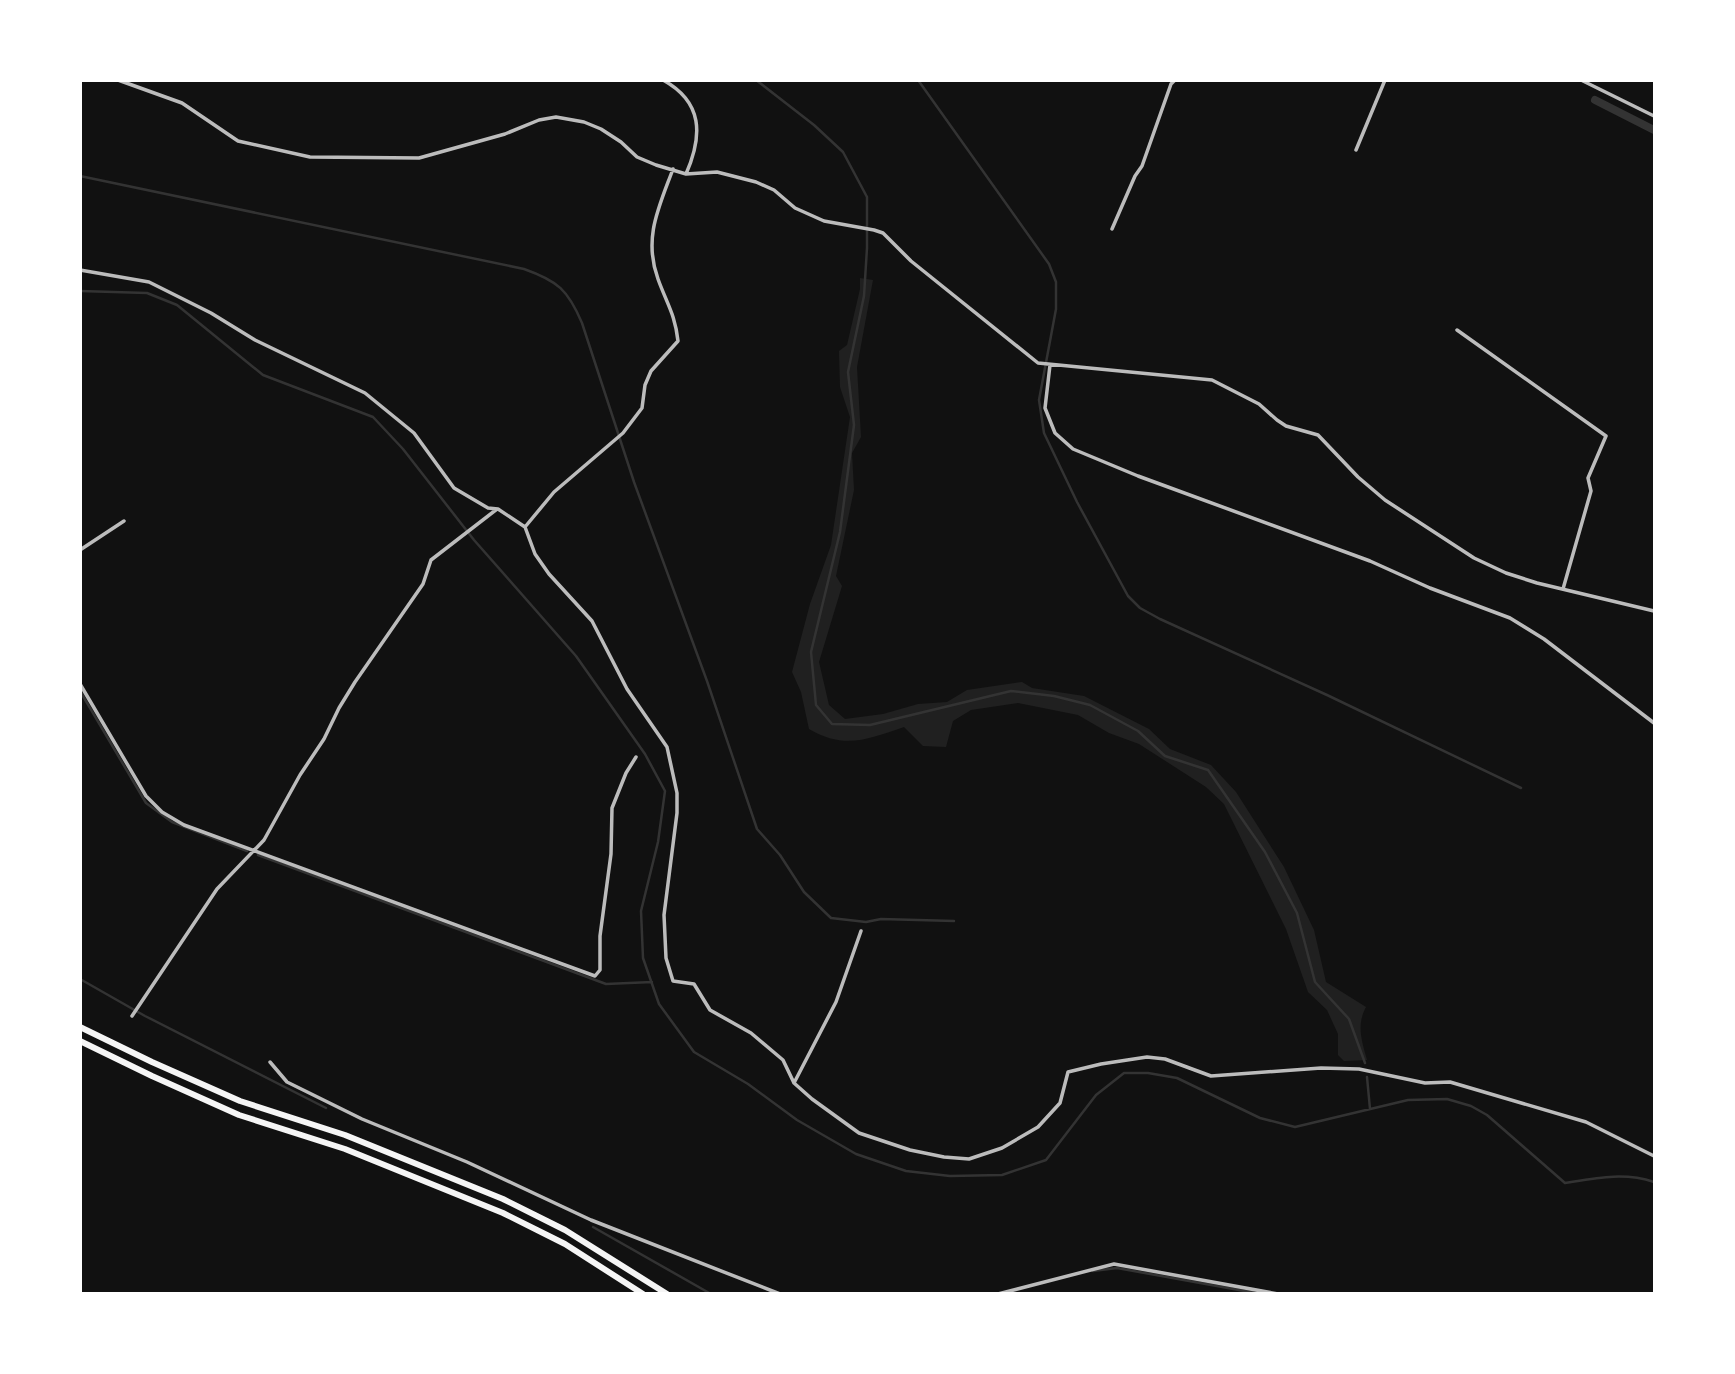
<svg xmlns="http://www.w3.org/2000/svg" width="1735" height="1374" font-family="'Source Sans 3',sans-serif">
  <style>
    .green { fill: #202020 }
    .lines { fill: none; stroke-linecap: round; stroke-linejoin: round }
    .stream { stroke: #333; stroke-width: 2.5 }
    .canal { stroke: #333; stroke-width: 8 }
    .minor { stroke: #bcbcbc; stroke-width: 3.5 }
    .primary { stroke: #f5f5f5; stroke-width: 6 }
  </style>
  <rect width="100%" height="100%" fill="#111"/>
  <path class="green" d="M860,278L873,280L857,367L861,437L852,453L854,490L836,576L842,586L819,662L829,705L845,719L883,714L918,704L947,702L967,690L1022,682L1032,688L1084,696L1149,729L1170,749L1211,765L1236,792L1284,867L1314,930L1326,982L1366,1007C1356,1026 1362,1041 1367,1060L1344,1061L1338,1055V1034L1327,1010L1308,992L1286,929L1224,804L1206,787L1139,744L1109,733L1078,715L1018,703L971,710L953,721L946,747L923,746L904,727C868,739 845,750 809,729L801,692L792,672L810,604L831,545L850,417L840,387L839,351L847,345L860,289Z"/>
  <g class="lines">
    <path class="stream" d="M756,80L814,125L843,152L867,197V248L864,296L848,372L854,425L840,532L811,652L816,705L832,724L870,725L1011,691L1054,696L1090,705L1138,731L1165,756L1208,770L1265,852L1297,913L1315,982L1349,1019L1365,1063
      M918,80L1049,264L1056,282V309L1039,400L1044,433L1077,502L1128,596L1140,608L1160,619L1327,695L1521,788
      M80,176L524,269C558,281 568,290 582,323L634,482L707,681L757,829L780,855L804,892L831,918L866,922L881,919L954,921
      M80,291L147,293L177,305L263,375L373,417L403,449L474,540L576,656L645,754L665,791L658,842L641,911L643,958L659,1004L694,1052L748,1084L797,1120L856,1154L906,1171L950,1176L1002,1175L1046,1160L1096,1095L1124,1073H1148L1177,1078L1260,1118L1295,1127L1408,1100L1447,1099L1471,1106L1487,1115L1565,1183C1596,1178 1624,1172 1654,1182
      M80,691L146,803L172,822L247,851
      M258,855L606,984L652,982
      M80,979L145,1016L326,1108
      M1367,1077L1370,1109
      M593,1227L711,1294
      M1093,1271L1117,1268L1261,1294"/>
    <path class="canal" d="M1595,100L1654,130"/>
    <path class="minor" d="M118,80L182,103L238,141L310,157L419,158L505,134L539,120L556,117L584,122L601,129L621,142L637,157L656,165L686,174L717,172L756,182L774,190L795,208L824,221L874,230L883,233L911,261L1038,363L1212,380L1259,404L1277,420L1286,426L1318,435L1358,477L1385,500L1474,558L1506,573L1537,583L1654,611
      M663,80C703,102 703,135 686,174
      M1581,80L1654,116
      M1356,150L1385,80
      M1112,229L1135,176L1142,166L1171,84L1175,80
      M80,270L149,282L211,313L255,340L365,393L414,433L454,488L488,508L498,509L525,527L554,492L623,433L642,408L645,385L651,371L678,341C675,314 667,304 658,279C643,238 659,207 673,169
      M1457,330L1606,436L1588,478L1591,491L1563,589
      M1050,365L1045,408L1055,433L1073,449L1138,476L1370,561L1430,588L1510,618L1544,639L1654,723
      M525,527L535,554L549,574L592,621L627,689L667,747L677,793V813L664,915L666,958L673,981L694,984L710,1010L751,1033L783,1060L794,1083L812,1099L859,1133L910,1150L944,1157L969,1159L1002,1148L1038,1127L1060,1103L1068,1072L1101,1064L1147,1057L1165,1059L1211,1076L1321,1068L1359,1069L1425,1083L1450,1082L1586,1122L1654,1156
      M80,550L124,521
      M80,684L146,796L162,812L184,825L595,976L600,970V936L611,854L612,808L626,773L636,757
      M132,1016L217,889L264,840L300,775L324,739L339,708L355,682L423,584L431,560L497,509
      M270,1062L287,1082L362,1119L467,1162L591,1220L780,1294
      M794,1083L836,1002L861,931
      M998,1294L1114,1264L1278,1294"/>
    <path class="primary" d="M80,1027L152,1062L240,1101L345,1135L503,1199L565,1230L667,1294
      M80,1041L152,1076L239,1115L345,1149L503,1213L565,1244L643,1294"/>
  </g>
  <rect width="1735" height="1374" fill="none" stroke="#ffffff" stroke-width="164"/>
</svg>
